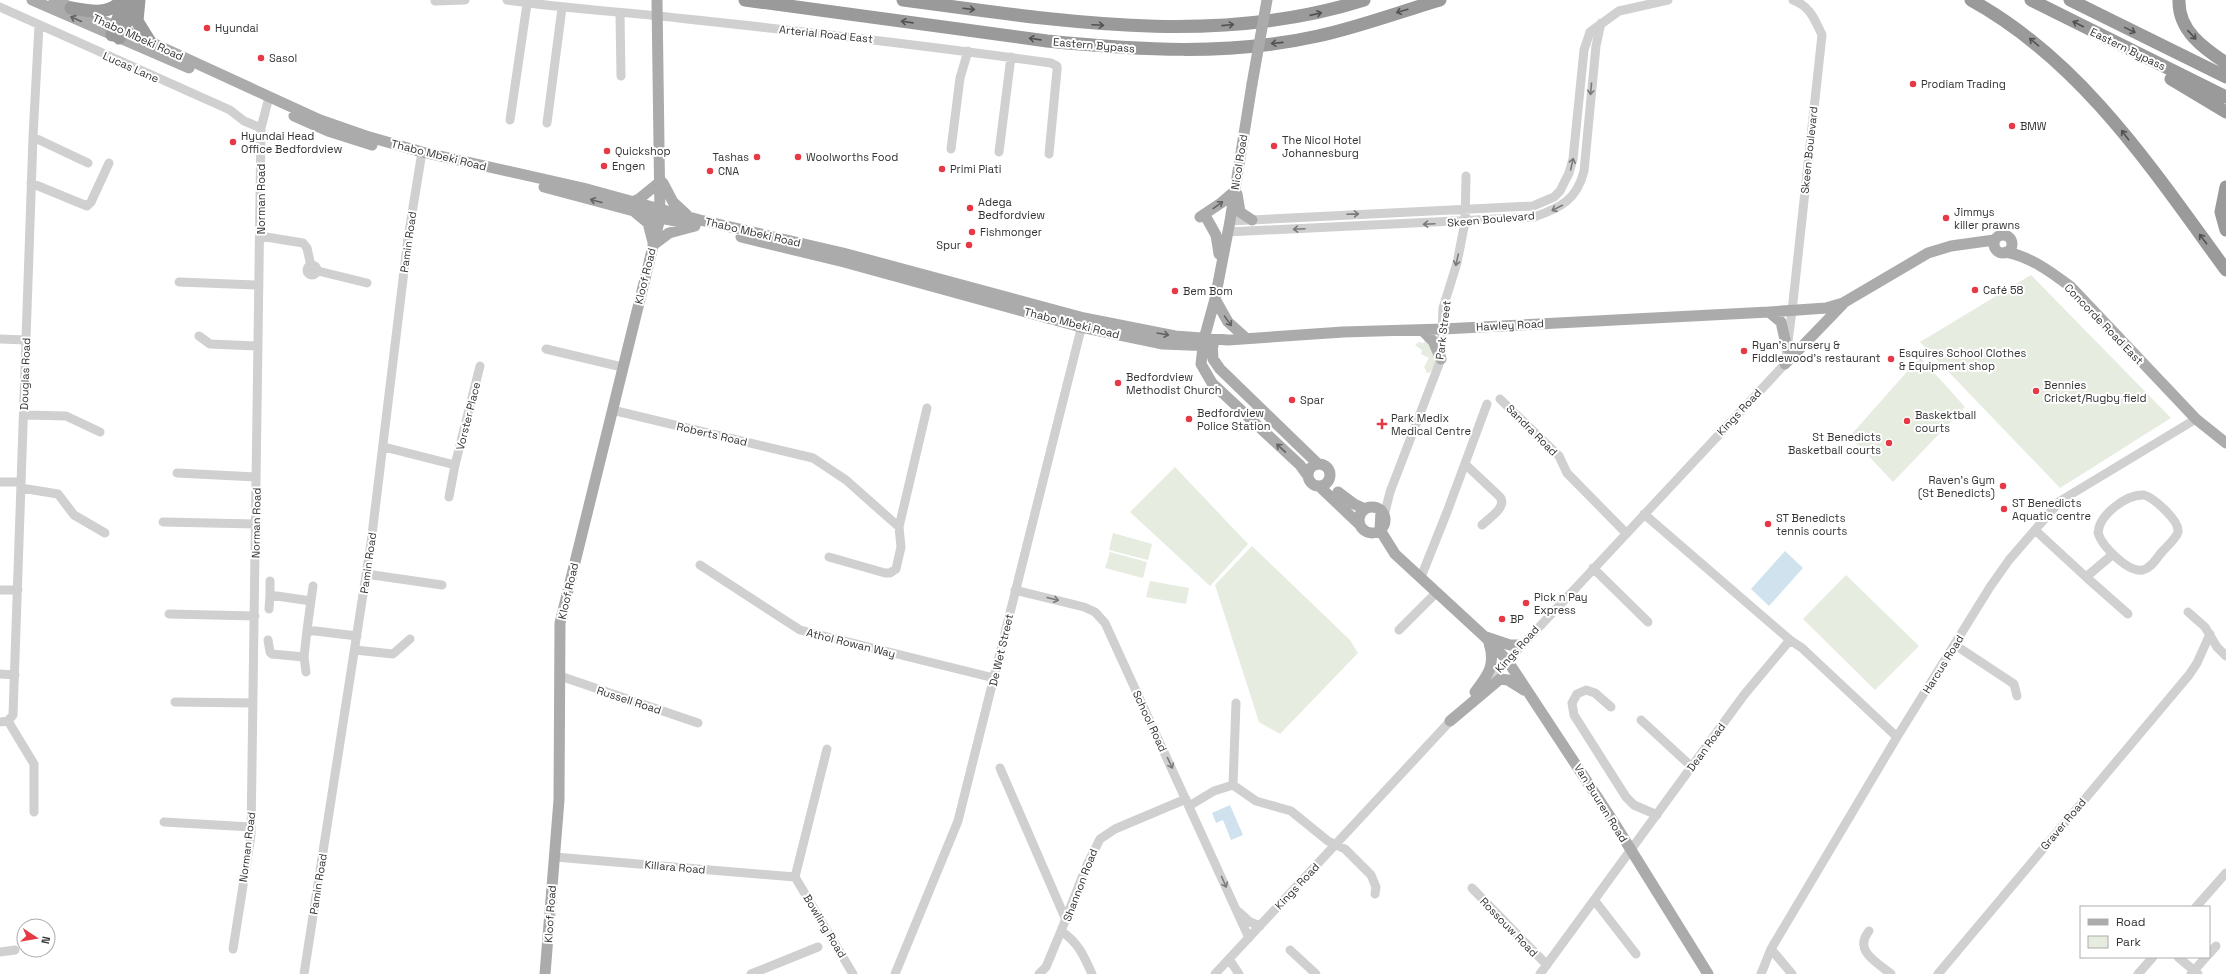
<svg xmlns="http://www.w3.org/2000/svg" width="2226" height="974" font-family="'Space Grotesk',sans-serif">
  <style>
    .green { fill: #e6ecdf }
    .water { fill: #cfe2ee }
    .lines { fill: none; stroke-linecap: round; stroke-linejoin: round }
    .minor { stroke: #d0d0d0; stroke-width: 9 }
    .major { stroke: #ababab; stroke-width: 11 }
    .highway { stroke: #9a9a9a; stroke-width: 13 }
    .major-bridge { stroke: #ababab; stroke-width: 11 }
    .oneway { stroke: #525252 }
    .oneway2 { stroke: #636363 }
    .oneway3 { stroke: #7a7a7a }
    .poi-dot { fill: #e63946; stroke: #fff; stroke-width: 1.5 }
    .labels { text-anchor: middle; stroke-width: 4; stroke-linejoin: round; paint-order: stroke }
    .poi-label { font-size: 11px; fill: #333; stroke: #fff; text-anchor: start }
    .street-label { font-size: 11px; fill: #333; stroke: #fff }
  </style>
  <rect width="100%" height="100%" fill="#fff"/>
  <path class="green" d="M2031,275L2171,418L2060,488L1920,342Z
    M1425,339L1437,349L1435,367L1429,373H1427L1424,367L1429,358L1421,354L1422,350L1415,345L1419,342L1424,343Z
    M1920,357L1965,407L1893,482L1850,436Z
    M1175,467L1248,544L1210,586L1130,512Z
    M1113,533L1152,544L1148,560L1109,550Z
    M1252,546L1350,640L1358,653L1280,734L1259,722L1215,585Z
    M1110,552L1147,562L1143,578L1105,568Z
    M1846,575L1919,646L1875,690L1803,619Z
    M1150,581L1189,588L1186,604L1146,597Z"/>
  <path class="water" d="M1785,551L1803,568L1769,606L1751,589Z
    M1230,805L1243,835L1231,840L1223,820L1216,823L1212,813Z"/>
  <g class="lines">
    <path class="minor" d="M507,0C567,9 627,12 687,19C809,32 930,46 1051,63L1057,66V70L1049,154
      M435,1L465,0
      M0,7L230,110L244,121L261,128
      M620,13L621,76
      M510,120L527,4
      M547,123L562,8
      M33,137L88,163
      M951,149L960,78L968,51
      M999,152L1011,57
      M31,183L87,206L91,202L109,163
      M1230,221L1533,206L1554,197L1560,191L1569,173L1573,159L1584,50L1590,32L1619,11L1668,0
      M1227,232L1534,217C1560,208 1577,200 1584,171L1596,46L1601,23
      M260,236L303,243L307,248L311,266
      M307 270a5 5 0 1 1 10 0a5 5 0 1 1-10 0Z
      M318,271L367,283
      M179,282L259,285
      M199,336L210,344L258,346
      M0,339L26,340
      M546,349L622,367
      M1500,399L1559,456L1567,473L1626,533
      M612,410L813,458L846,480L899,527
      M24,415L66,416L100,432
      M384,447L455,465L480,366
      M1465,464L1499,496C1509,506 1489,518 1482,525
      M177,473L256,477
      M0,482H21
      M21,488L58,494L74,515L105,533
      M2144,495C2154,498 2180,521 2178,532C2176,539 2166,547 2161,553C2156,559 2151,568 2143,570C2128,573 2102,546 2098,533C2099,515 2126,494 2144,495Z
      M449,497L455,465
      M1644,514L1790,640
      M1384,516L1390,492L1441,359L1443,308L1457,263L1465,222L1466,176
      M163,522L256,524
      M2035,530L2086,577L2112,555
      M829,557L885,573H890L896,569L901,547L899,527L927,408
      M700,565L800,630L994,678
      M1593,568L1648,622
      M366,574L442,585
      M1421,577L1447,512L1487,404
      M2086,577L2128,614
      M0,590H18
      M1015,590L1084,607L1095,612L1105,623L1249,938
      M270,595V581
      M269,609L270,595L311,601
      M2188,612L2205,627L2217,647L2226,656
      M169,614L255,616
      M307,630L313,586
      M1399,630L1437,592
      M268,640L270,652L272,654L304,657
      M1955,645L2014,684L2017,696
      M355,650L393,654L410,639
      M306,672L304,657L307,630L357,636
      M0,674L15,675
      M560,676L698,723
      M1485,685L1785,364L1792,311L1822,35C1815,20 1810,6 1793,0
      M175,702L253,703
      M1611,707L1595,693L1586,690L1577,694L1572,703L1574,715L1626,797L1634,805L1657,815
      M1641,720L1692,767
      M8,721L34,764V812
      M0,722L8,721L13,715L33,137L39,25
      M1000,768L1066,920
      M1233,785L1236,703
      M1189,806L1214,791L1233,785L1256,801L1291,811L1328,841L1345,849L1371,875L1376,887L1375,894
      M164,822L251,827
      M555,857L795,877
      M795,877L827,749
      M795,877L853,974
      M1472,888L1547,965
      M1595,901L1636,954
      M2196,907L2226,873
      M1239,912L1250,922L1260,926
      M1061,931C1078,942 1084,956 1092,974
      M1869,931C1853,951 1877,962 1891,974
      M233,949L251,835L261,128L269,97
      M1771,949L1792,974
      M1290,950L1316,974
      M0,952L15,950
      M2209,954L2216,946
      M2178,957L2198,974
      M1229,959L1239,974
      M304,974L371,543L408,238L422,152
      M751,974L818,947
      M895,974L958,821L1083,321
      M1039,974L1046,967L1061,931L1087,865L1100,839L1115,829L1186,799
      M1215,974L1454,717
      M1540,974L1744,695L1790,640L1802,648L1897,737
      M1761,974L1771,949L1897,737L1990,587L2009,560L2060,501L2196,419
      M1938,974L2189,675L2197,663L2210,634
      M2138,974L2153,957
      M2191,974L2206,957"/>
    <path class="major" d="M32,0L189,68
      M54,0L124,30L320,120L366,136L422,152L583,188L700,220L843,253L1084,318L1175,336L1228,340L1343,332L1443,329L1769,312L1826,308L1843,303L1928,253L1951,246L1994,240
      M1252,84L1230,221L1215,299L1204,339L1201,364L1212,383L1300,465L1308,476
      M294,116L328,131L372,145
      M663,183L673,202L687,215
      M544,187L660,218L686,223
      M1237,194L1240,212L1252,220
      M632,202L639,199L661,181
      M636,213L648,223L653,242
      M1200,217L1221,203L1235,191
      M1207,219L1216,235L1219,254
      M1994 244a9 9 0 1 1 18 0a9 9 0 1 1-18 0Z
      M741,237L844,262L1081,327L1163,344L1213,346
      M653,245L669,233L695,226
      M2006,252C2031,257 2051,272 2071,287L2196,419L2226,443
      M1215,299L1228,322L1247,339
      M1769,312L1781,322L1787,348
      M1422,330L1433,341L1441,359
      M1212,340L1213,359L1220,369L1318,464
      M1785,364L1843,304
      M1308 475a11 11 0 1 1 22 0a11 11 0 1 1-22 0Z
      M1319,486L1359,524
      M1338,492L1354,504L1365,509
      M1359 520a13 13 0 1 1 26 0a13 13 0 1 1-26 0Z
      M1381,510L1380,530L1395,554L1485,637L1507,660L1613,821L1708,974
      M1486,637L1510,645H1520
      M1475,692C1488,675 1496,665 1489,643
      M1450,721L1500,679L1508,680L1524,690
      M545,974L559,800L560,623L660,218L657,0"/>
    <path class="highway" d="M139,0L137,21L150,42
      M745,0L1047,41C1137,50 1229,56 1318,36C1359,27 1399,12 1440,0
      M903,0C1056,20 1213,48 1364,0
      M1971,0C2082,61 2153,170 2226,270
      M2031,0L2226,97
      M2070,0L2226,77
      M2179,0C2178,30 2203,48 2226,63
      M71,8C89,11 109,16 122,0
      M112,35L125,0
      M119,38L134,5
      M2171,79L2226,112
      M2226,187L2221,212L2226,230"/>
    <path class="major-bridge" d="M1252,84L1267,0"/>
  </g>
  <defs><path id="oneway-shaft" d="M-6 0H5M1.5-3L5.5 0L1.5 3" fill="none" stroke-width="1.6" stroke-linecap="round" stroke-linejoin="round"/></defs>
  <g class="oneway">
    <use href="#oneway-shaft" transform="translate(969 9) rotate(7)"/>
    <use href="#oneway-shaft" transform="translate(1402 11) rotate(163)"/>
    <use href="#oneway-shaft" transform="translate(1316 14) rotate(-13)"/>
    <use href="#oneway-shaft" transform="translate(907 22) rotate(-172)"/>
    <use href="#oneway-shaft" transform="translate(2078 24) rotate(-153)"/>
    <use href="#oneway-shaft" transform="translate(1098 25) rotate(3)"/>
    <use href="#oneway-shaft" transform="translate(1228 25) rotate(-6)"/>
    <use href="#oneway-shaft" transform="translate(2130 30) rotate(26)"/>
    <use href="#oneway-shaft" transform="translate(2192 35) rotate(47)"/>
    <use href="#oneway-shaft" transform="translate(1035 39) rotate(-172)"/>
    <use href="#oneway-shaft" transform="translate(2034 42) rotate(-140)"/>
    <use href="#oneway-shaft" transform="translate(1277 43) rotate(174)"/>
    <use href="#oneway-shaft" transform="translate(2125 135) rotate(-127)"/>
    <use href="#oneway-shaft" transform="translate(2203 239) rotate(-127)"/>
  </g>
  <g class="oneway2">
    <use href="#oneway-shaft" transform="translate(76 19) rotate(-156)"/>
    <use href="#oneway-shaft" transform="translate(596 201) rotate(-165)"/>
    <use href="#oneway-shaft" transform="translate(1218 205) rotate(-36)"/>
    <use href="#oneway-shaft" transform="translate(1228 321) rotate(54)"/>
    <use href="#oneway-shaft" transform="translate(1163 334) rotate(10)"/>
    <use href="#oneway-shaft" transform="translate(1281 448) rotate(-137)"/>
  </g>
  <g class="oneway3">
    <use href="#oneway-shaft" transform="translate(1591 89) rotate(95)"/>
    <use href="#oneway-shaft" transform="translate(1572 164) rotate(-77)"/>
    <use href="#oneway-shaft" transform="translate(1557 208) rotate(153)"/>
    <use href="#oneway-shaft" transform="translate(1353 214) rotate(-2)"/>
    <use href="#oneway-shaft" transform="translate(1429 224) rotate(177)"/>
    <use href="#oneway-shaft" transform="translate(1299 229) rotate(177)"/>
    <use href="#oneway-shaft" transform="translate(1457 260) rotate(103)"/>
    <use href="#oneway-shaft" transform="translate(1053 599) rotate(14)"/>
    <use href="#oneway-shaft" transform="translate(1170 763) rotate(65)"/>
    <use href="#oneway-shaft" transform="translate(1224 882) rotate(66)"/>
  </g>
  <g class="poi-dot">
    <circle cx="207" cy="28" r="4"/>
    <circle cx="261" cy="58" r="4"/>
    <circle cx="1913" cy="84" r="4"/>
    <circle cx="2012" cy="126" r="4"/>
    <circle cx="233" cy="142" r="4"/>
    <circle cx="1274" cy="146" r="4"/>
    <circle cx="607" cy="151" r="4"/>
    <circle cx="757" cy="157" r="4"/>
    <circle cx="798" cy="157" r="4"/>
    <circle cx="604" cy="166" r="4"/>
    <circle cx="942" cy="169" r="4"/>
    <circle cx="710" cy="171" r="4"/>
    <circle cx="970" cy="208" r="4"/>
    <circle cx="1946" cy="218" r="4"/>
    <circle cx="972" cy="232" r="4"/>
    <circle cx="969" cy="245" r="4"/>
    <circle cx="1975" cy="290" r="4"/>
    <circle cx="1175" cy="291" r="4"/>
    <circle cx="1744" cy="351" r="4"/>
    <circle cx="1891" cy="359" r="4"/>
    <circle cx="1118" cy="383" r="4"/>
    <circle cx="2036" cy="391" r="4"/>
    <circle cx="1292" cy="400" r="4"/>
    <circle cx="1189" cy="419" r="4"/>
    <circle cx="1907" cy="421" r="4"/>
    <path d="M1380 418h4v4h4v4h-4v4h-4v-4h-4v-4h4z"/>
    <circle cx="1889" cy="443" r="4"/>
    <circle cx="2003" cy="486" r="4"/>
    <circle cx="2004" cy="509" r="4"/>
    <circle cx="1768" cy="524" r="4"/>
    <circle cx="1526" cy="603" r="4"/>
    <circle cx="1502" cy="619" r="4"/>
  </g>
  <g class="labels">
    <g class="poi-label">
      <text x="215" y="32">Hyundai</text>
      <text x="269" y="62">Sasol</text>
      <text x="1921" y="88">Prodiam Trading</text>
      <text x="2020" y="130">BMW</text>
      <text x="241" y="140">Hyundai Head<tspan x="241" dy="13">Office Bedfordview</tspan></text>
      <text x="1282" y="144">The Nicol Hotel<tspan x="1282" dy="13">Johannesburg</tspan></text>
      <text x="615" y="155">Quickshop</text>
      <text x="749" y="161" text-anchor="end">Tashas</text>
      <text x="806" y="161">Woolworths Food</text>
      <text x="612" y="170">Engen</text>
      <text x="950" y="173">Primi Piati</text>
      <text x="718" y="175">CNA</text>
      <text x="978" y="206">Adega<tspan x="978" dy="13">Bedfordview</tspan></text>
      <text x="1954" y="216">Jimmys<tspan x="1954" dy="13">killer prawns</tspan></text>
      <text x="980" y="236">Fishmonger</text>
      <text x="961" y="249" text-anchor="end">Spur</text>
      <text x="1983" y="294">Café 58</text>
      <text x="1183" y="295">Bem Bom</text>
      <text x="1752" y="349">Ryan's nursery &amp;<tspan x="1752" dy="13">Fiddlewood's restaurant</tspan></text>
      <text x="1899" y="357">Esquires School Clothes<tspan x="1899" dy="13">&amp; Equipment shop</tspan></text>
      <text x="1126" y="381">Bedfordview<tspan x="1126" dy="13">Methodist Church</tspan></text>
      <text x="2044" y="389">Bennies<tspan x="2044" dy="13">Cricket/Rugby field</tspan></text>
      <text x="1300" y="404">Spar</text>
      <text x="1197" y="417">Bedfordview<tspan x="1197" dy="13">Police Station</tspan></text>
      <text x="1915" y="419">Baskektball<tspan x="1915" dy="13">courts</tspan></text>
      <text x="1391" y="422">Park Medix<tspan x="1391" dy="13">Medical Centre</tspan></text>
      <text x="1881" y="441" text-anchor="end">St Benedicts<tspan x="1881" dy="13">Basketball courts</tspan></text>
      <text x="1995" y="484" text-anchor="end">Raven's Gym<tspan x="1995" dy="13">(St Benedicts)</tspan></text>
      <text x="2012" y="507">ST Benedicts<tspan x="2012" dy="13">Aquatic centre</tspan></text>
      <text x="1776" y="522">ST Benedicts<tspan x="1776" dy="13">tennis courts</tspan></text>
      <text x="1534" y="601">Pick n Pay<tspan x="1534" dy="13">Express</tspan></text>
      <text x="1510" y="623">BP</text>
    </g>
    <g class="street-label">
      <text transform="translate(826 34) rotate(6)" y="4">Arterial Road East</text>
      <text transform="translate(138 37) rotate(24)" y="4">Thabo Mbeki Road</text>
      <text transform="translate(1094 45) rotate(5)" y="4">Eastern Bypass</text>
      <text transform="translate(2128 49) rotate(26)" y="4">Eastern Bypass</text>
      <text transform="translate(131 67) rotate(24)" y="4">Lucas Lane</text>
      <text transform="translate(1809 150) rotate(-84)" y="4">Skeen Boulevard</text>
      <text transform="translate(439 155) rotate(14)" y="4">Thabo Mbeki Road</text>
      <text transform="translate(1239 162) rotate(-81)" y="4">Nicol Road</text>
      <text transform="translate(261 199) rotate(-90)" y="4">Norman Road</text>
      <text transform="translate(1491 219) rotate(-5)" y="4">Skeen Boulevard</text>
      <text transform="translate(753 232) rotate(13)" y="4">Thabo Mbeki Road</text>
      <text transform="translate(408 242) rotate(-82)" y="4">Pamin Road</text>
      <text transform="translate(645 276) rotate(-76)" y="4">Kloof Road</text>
      <text transform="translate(1072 323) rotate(14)" y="4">Thabo Mbeki Road</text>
      <text transform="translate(2104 324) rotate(46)" y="4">Concorde Road East</text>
      <text transform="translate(1510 325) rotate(-3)" y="4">Hawley Road</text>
      <text transform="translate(1443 330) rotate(-83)" y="4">Park Street</text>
      <text transform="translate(25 374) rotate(-88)" y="4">Douglas Road</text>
      <text transform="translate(1739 412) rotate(-47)" y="4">Kings Road</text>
      <text transform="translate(468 416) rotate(-76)" y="4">Vorster Place</text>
      <text transform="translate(1532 430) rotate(45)" y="4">Sandra Road</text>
      <text transform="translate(712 434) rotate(13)" y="4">Roberts Road</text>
      <text transform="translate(256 523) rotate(-89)" y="4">Norman Road</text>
      <text transform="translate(368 563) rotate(-82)" y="4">Pamin Road</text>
      <text transform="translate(568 591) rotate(-77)" y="4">Kloof Road</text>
      <text transform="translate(851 643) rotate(14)" y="4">Athol Rowan Way</text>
      <text transform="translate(1517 649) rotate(-48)" y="4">Kings Road</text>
      <text transform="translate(1001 650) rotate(-77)" y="4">De Wet Street</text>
      <text transform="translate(1943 664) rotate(-58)" y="4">Harcus Road</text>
      <text transform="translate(629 700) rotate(18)" y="4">Russell Road</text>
      <text transform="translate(1150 721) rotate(65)" y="4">School Road</text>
      <text transform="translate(1706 747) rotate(-54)" y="4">Dean Road</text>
      <text transform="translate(1601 803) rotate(58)" y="4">Van Buuren Road</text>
      <text transform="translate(2063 824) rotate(-50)" y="4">Graver Road</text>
      <text transform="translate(247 847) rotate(-83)" y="4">Norman Road</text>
      <text transform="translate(675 867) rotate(5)" y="4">Killara Road</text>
      <text transform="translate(318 884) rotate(-81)" y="4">Pamin Road</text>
      <text transform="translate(1080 885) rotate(-69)" y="4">Shannon Road</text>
      <text transform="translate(1297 886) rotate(-47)" y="4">Kings Road</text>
      <text transform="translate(550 914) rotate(-86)" y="4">Kloof Road</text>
      <text transform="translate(825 926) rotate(59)" y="4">Bowling Road</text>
      <text transform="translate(1509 927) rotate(46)" y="4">Rossouw Road</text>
    </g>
  </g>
  <rect x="2080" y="906" width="130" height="52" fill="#ffffff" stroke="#adadad"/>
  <rect x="2088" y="919" width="20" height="6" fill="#ababab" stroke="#adadad"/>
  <text x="2116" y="926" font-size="12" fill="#333333">Road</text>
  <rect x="2088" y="936" width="20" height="12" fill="#e6ecdf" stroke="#adadad"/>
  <text x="2116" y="946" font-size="12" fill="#333333">Park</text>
  <g transform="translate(36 938) rotate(102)"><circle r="19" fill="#ffffff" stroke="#adadad"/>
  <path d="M0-3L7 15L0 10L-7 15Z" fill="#e63946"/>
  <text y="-6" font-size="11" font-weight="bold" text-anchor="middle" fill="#333333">N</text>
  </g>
</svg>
